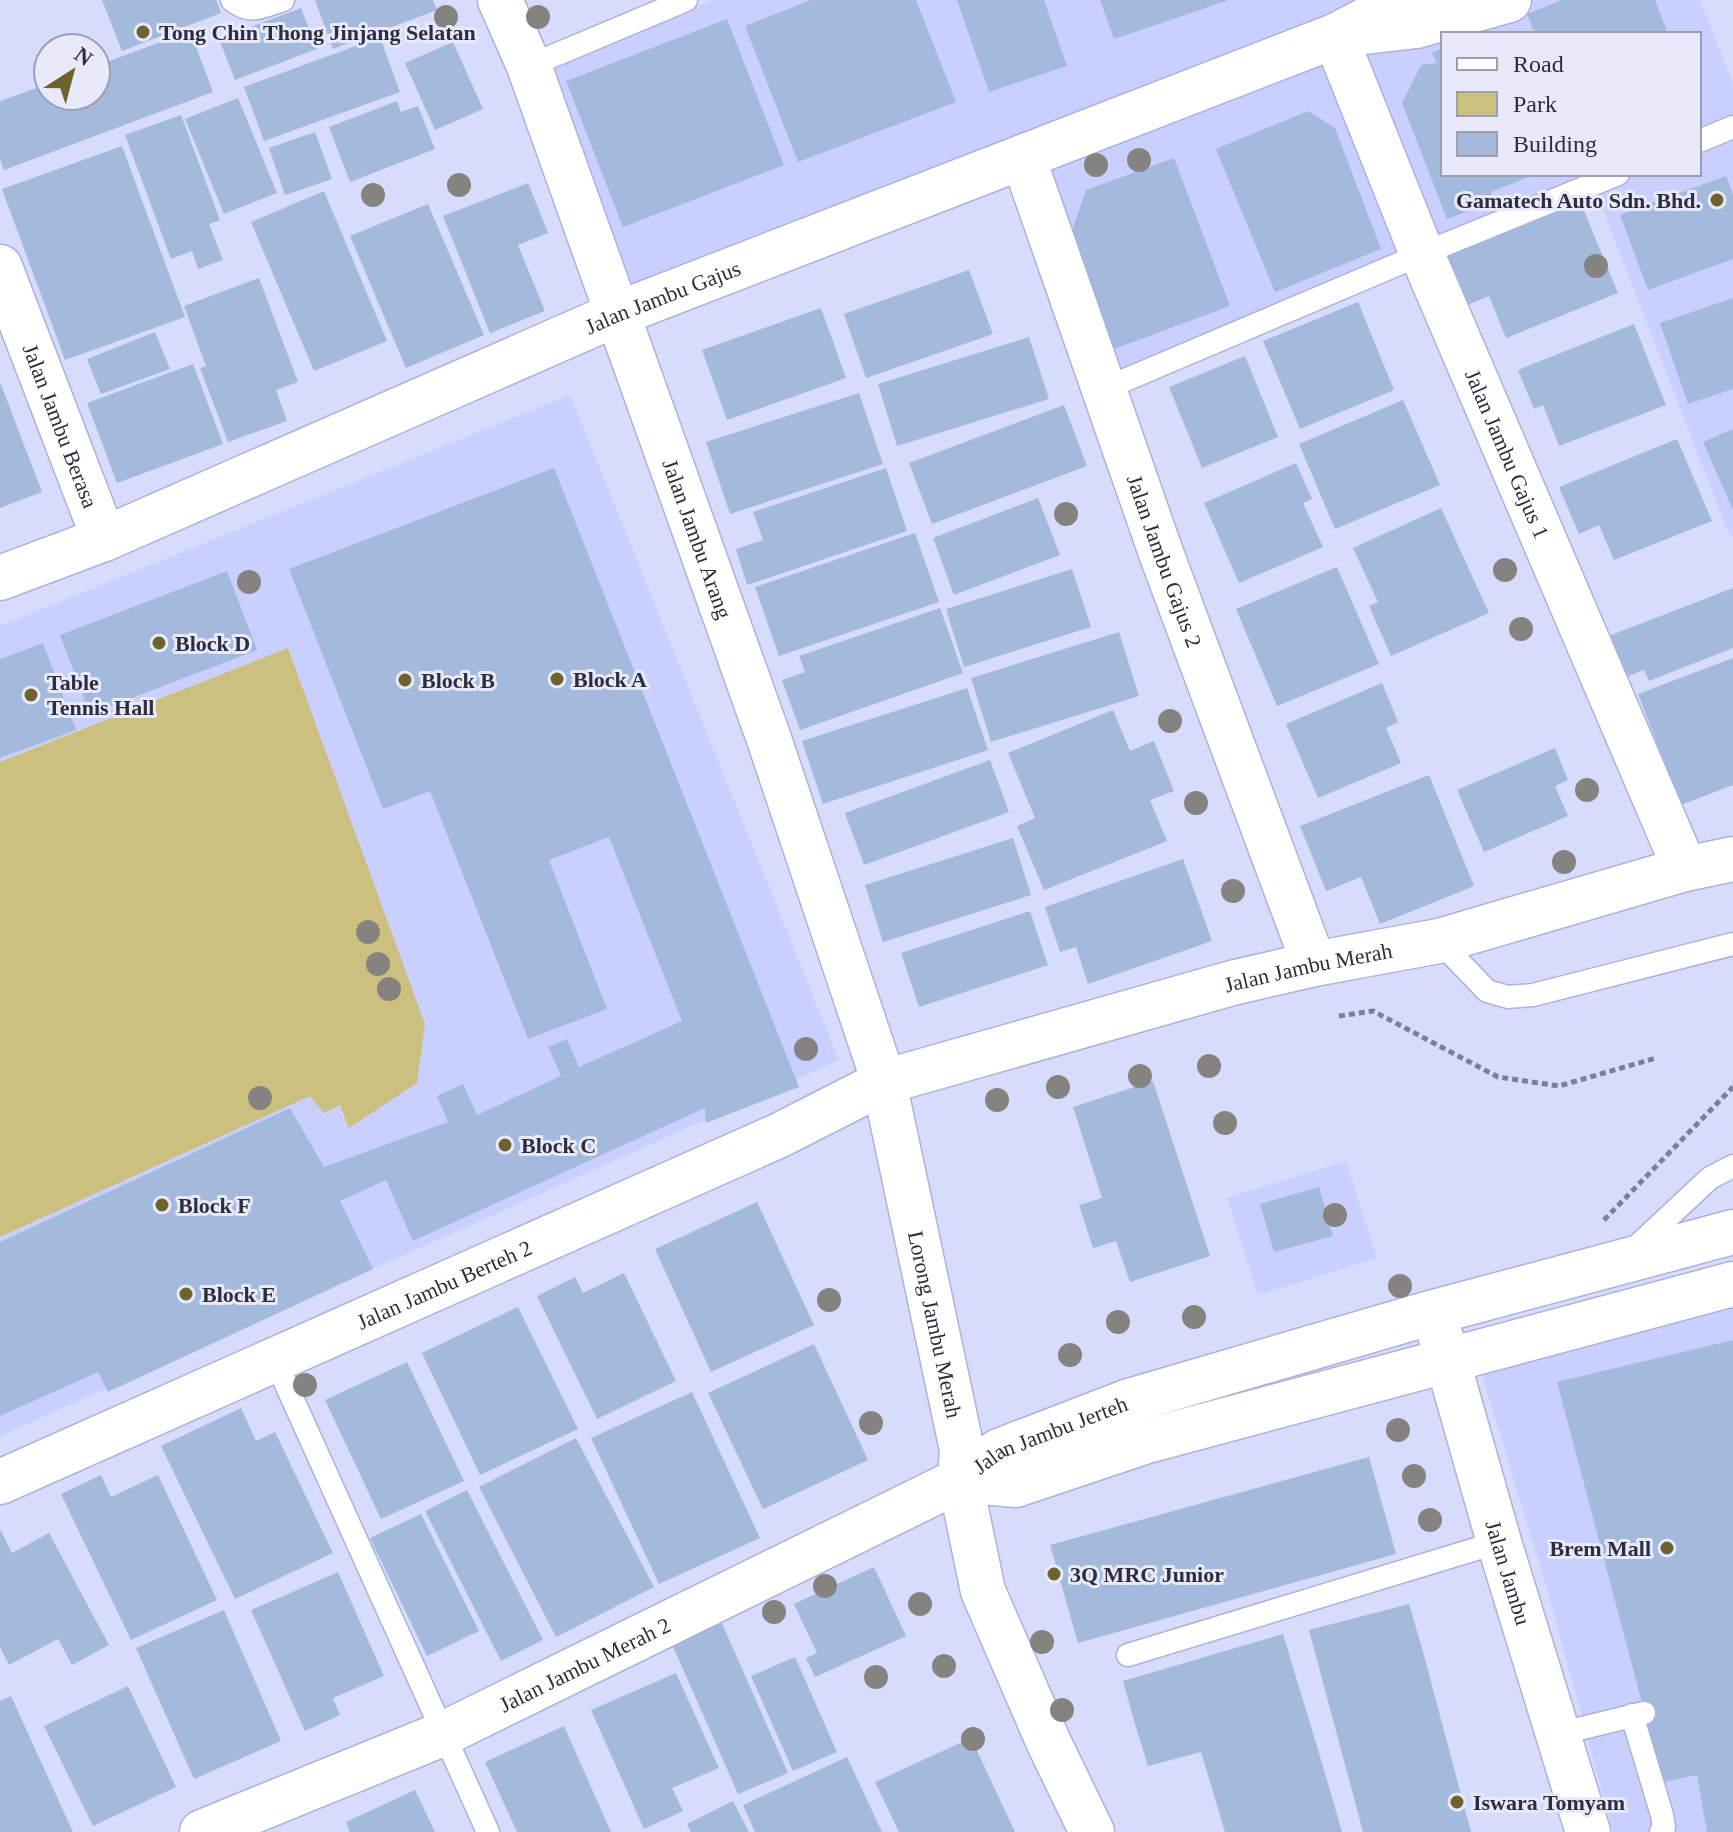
<svg xmlns="http://www.w3.org/2000/svg" width="1733" height="1832" font-family="Georgia,serif">
  <style>
    .built { fill: #c9cfff; fill-rule: evenodd }
    .green { fill: #ccc07f }
    .building { fill: #a3badd }
    .lines { fill: none; stroke-linecap: round; stroke-linejoin: round }
    .service-casing { stroke: #acb2d9; stroke-width: 25 }
    .minor-casing { stroke: #acb2d9; stroke-width: 47 }
    .tertiary-casing { stroke: #acb2d9; stroke-width: 47 }
    .path { stroke: #7b7f97; stroke-width: 5; stroke-dasharray: 6 4; stroke-linecap: butt }
    .service { stroke: #fff; stroke-width: 22 }
    .minor { stroke: #fff; stroke-width: 44 }
    .tertiary { stroke: #fff; stroke-width: 44 }
    .tree { fill: #848380 }
    .poi-dot { fill: #6c632f; stroke: #e8eafb; stroke-width: 3 }
    .labels { text-anchor: middle; stroke-width: 6; stroke-linejoin: round; paint-order: stroke }
    .poi-label { font-size: 22px; font-weight: bold; fill: #2c2e3e; stroke: #e8eafb; text-anchor: start }
    .street-label { font-size: 22px; fill: #2c2e3e; stroke: #e8eafb }
  </style>
  <rect width="100%" height="100%" fill="#d7dcfd"/>
  <path class="built" d="M712,0H1700L1733,84V536L1730,537L1590,176L1115,374L1028,139L626,295L546,70ZM1443,34H1699V174H1443Z
    M570,395L839,1060L0,1436V626Z
    M1346,1161L1377,1258L1258,1295L1227,1198Z
    M1733,1299V1832H1613L1549,1596L1479,1365Z"/>
  <path class="green" d="M288,648L425,1024L417,1083L349,1128L340,1105L324,1113L310,1096L0,1237V762Z"/>
  <path class="building" d="M102,0H216L221,13L122,51Z
    M315,0H433L437,10L333,49Z
    M811,0H916L956,102L798,162L745,26Z
    M957,0H1044L1067,66L989,92Z
    M1100,0H1226V1L1114,39Z
    M1562,0H1655L1668,34H1535L1527,14Z
    M301,8L317,49L235,80L219,39Z
    M727,19L784,165L623,227L566,81Z
    M190,31L213,92L4,170L0,159V101L48,84V96H96V66Z
    M380,37L400,92L264,141L244,87Z
    M453,42L483,109L435,130L405,63Z
    M1443,48V174H1536L1491,192L1494,201L1447,219L1402,103L1421,65L1437,63L1432,53Z
    M238,98L277,193L224,214L185,119Z
    M397,101L401,112L418,106L435,149L350,182L329,127Z
    M1308,111L1335,128L1381,249L1275,292L1216,149Z
    M181,115L220,220L209,224L223,260L198,269L192,251L171,259L125,135Z
    M315,132L332,179L285,195L269,148Z
    M122,146L185,317L65,360L2,189Z
    M1174,158L1230,306L1114,349L1069,239L1086,190Z
    M1726,176L1733,195V259L1648,290L1620,215Z
    M528,183L548,233L518,245L545,311L490,333L443,216Z
    M324,191L387,341L314,371L251,222Z
    M1577,194L1618,293L1506,338L1489,296L1465,306L1441,249Z
    M428,204L484,335L406,368L350,236Z
    M969,270L993,334L866,378L844,314Z
    M259,278L298,382L276,390L287,421L228,442L200,368L206,366L184,306Z
    M1733,298V389L1688,404L1660,323Z
    M1358,302L1394,390L1300,429L1263,341Z
    M821,308L846,378L727,420L702,350Z
    M1634,324L1666,405L1559,446L1543,405L1534,409L1518,370Z
    M155,332L170,369L101,394L87,359Z
    M1029,337L1049,399L897,446L878,384Z
    M1245,356L1278,437L1202,468L1169,387Z
    M193,364L223,444L117,483L87,403Z
    M0,382L42,492L0,508Z
    M859,393L883,464L730,514L706,442Z
    M1403,400L1440,485L1335,529L1299,444Z
    M1064,405L1087,466L932,524L909,463Z
    M1733,429V510L1703,442Z
    M1677,439L1712,521L1614,560L1599,525L1579,534L1559,487Z
    M1296,463L1312,499L1303,503L1323,547L1239,583L1204,503Z
    M554,468L799,1087L706,1123L705,1108L413,1241L386,1180L340,1201L373,1269L108,1392L98,1372L0,1416V1242L290,1108L324,1167L448,1122L437,1096L463,1084L477,1115L561,1076L548,1047L567,1039L579,1067L682,1021L609,837L549,860L607,1009L528,1039L430,791L383,809L289,569Z
    M886,468L907,531L747,585L736,549L763,540L753,512Z
    M1038,498L1060,555L954,595L933,538Z
    M1441,508L1489,613L1391,656L1369,606L1378,602L1353,548Z
    M915,533L939,602L779,656L755,587Z
    M1337,567L1379,664L1277,706L1236,609Z
    M1072,569L1091,627L964,667L946,609Z
    M227,571L257,650L90,714L60,635Z
    M1733,588V648L1649,681L1644,670L1618,680L1601,639Z
    M940,608L963,673L800,730L782,680L805,672L799,656Z
    M1119,632L1139,696L991,742L971,678Z
    M43,643L76,730L0,758V659Z
    M1733,658V785L1681,805L1638,694Z
    M1382,683L1398,722L1386,728L1401,763L1318,798L1286,724Z
    M967,688L988,750L823,804L802,741Z
    M1113,710L1130,751L1154,741L1174,791L1150,800L1167,841L1044,890L1017,826L1035,818L1008,753Z
    M1555,748L1568,780L1555,786L1568,816L1484,852L1457,790Z
    M990,760L1009,812L864,865L845,813Z
    M1429,775L1474,886L1380,924L1361,877L1326,891L1300,826Z
    M1013,838L1031,895L883,942L865,885Z
    M1183,859L1212,941L1088,984L1076,947L1060,952L1045,907Z
    M1030,911L1048,965L919,1007L901,953Z
    M1153,1081L1210,1256L1130,1282L1116,1241L1093,1248L1079,1205L1102,1198L1073,1107Z
    M1319,1187L1333,1236L1274,1252L1260,1204Z
    M757,1202L814,1325L711,1372L655,1249Z
    M624,1273L676,1381L597,1419L537,1296L575,1277L583,1293Z
    M518,1307L578,1429L480,1475L422,1353Z
    M1733,1340V1832H1707L1697,1775L1663,1782L1557,1382Z
    M814,1344L868,1460L763,1509L708,1393Z
    M407,1362L464,1481L381,1519L325,1400Z
    M692,1392L760,1538L659,1584L591,1438Z
    M241,1408L256,1441L275,1432L333,1553L235,1599L161,1446Z
    M576,1438L654,1587L556,1637L479,1487Z
    M1369,1457L1396,1554L1078,1643L1050,1545Z
    M101,1475L111,1497L158,1475L217,1600L131,1640L61,1494Z
    M467,1490L543,1640L501,1661L425,1511Z
    M421,1514L479,1631L427,1656L370,1538Z
    M0,1529L12,1553L49,1533L109,1645L72,1665L58,1639L9,1665L0,1647Z
    M874,1567L906,1636L815,1677L806,1658L817,1653L794,1604Z
    M338,1572L384,1676L333,1698L340,1715L305,1731L251,1610Z
    M1409,1604L1422,1648L1471,1832H1363L1309,1630Z
    M224,1610L281,1741L194,1779L136,1648Z
    M721,1621L788,1773L738,1794L671,1642Z
    M1283,1634L1322,1763L1342,1832H1225L1201,1752L1148,1766L1135,1724L1123,1681Z
    M795,1657L837,1752L793,1771L751,1676Z
    M676,1673L719,1768L672,1788L683,1811L644,1829L591,1710Z
    M128,1686L176,1787L93,1826L44,1726Z
    M11,1696L73,1832H0V1701Z
    M564,1726L611,1832H517L485,1762Z
    M971,1738L1015,1832H899L875,1782Z
    M847,1757L882,1832H755L743,1805Z
    M415,1790L435,1832H350L346,1822Z
    M733,1801L749,1832H691L687,1824Z"/>
  <g class="lines">
    <g class="service-casing">
      <path id="service" d="M232,0C250,15 262,7 283,0
        M529,66L686,0
        M1699,141L1733,127
        M1104,389L1422,254L1618,174
        M1439,941L1487,991L1508,997L1533,995L1733,944
        M1634,1249L1710,1178L1733,1166
        M275,1360L488,1832
        M1128,1655L1499,1542
        M1632,1715L1662,1815L1664,1827L1661,1832
        M1558,1734L1644,1713"/>
    </g>
    <g class="minor-casing">
      <g id="minor">
        <path id="s1" d="M500,0L529,66L769,739L884,1082L962,1450L960,1480L983,1591L1048,1741L1092,1832"/>
        <path d="M1365,32L1416,26L1509,0"/>
        <path id="s2" d="M1335,36L1422,254L1685,869"/>
        <path id="s3" d="M1023,157L1161,553L1314,964"/>
        <path id="s4" d="M0,267L104,539"/>
        <path id="s5" d="M0,578L104,539L617,314L1335,36L1404,0"/>
        <path id="s6" d="M1434,1313L1499,1542L1588,1832"/>
        <path id="s7" d="M0,1482L780,1135L884,1082L1232,983L1314,964L1439,941L1685,869L1733,859"/>
        <path id="s8" d="M202,1832L445,1733L960,1480"/>
      </g>
    </g>
    <g class="tertiary-casing">
      <g id="tertiary">
        <path id="s9" d="M960,1480L999,1451L1129,1401L1423,1315L1733,1232"/>
        <path d="M960,1480L1016,1485L1147,1441L1733,1284"/>
      </g>
    </g>
    <path class="path" d="M1339,1016L1373,1011L1498,1077L1559,1086L1656,1058
      M1604,1220L1733,1087"/>
    <use href="#service" class="service"/>
    <use href="#minor" class="minor"/>
    <use href="#tertiary" class="tertiary"/>
  </g>
  <g class="tree">
    <circle cx="446" cy="17" r="12"/>
    <circle cx="538" cy="17" r="12"/>
    <circle cx="1139" cy="160" r="12"/>
    <circle cx="1096" cy="165" r="12"/>
    <circle cx="459" cy="185" r="12"/>
    <circle cx="373" cy="195" r="12"/>
    <circle cx="1596" cy="266" r="12"/>
    <circle cx="1066" cy="514" r="12"/>
    <circle cx="1505" cy="570" r="12"/>
    <circle cx="249" cy="582" r="12"/>
    <circle cx="1521" cy="629" r="12"/>
    <circle cx="1170" cy="721" r="12"/>
    <circle cx="1587" cy="790" r="12"/>
    <circle cx="1196" cy="803" r="12"/>
    <circle cx="1564" cy="862" r="12"/>
    <circle cx="1233" cy="891" r="12"/>
    <circle cx="368" cy="932" r="12"/>
    <circle cx="378" cy="964" r="12"/>
    <circle cx="389" cy="989" r="12"/>
    <circle cx="806" cy="1049" r="12"/>
    <circle cx="1209" cy="1066" r="12"/>
    <circle cx="1140" cy="1076" r="12"/>
    <circle cx="1058" cy="1087" r="12"/>
    <circle cx="260" cy="1098" r="12"/>
    <circle cx="997" cy="1100" r="12"/>
    <circle cx="1225" cy="1123" r="12"/>
    <circle cx="1335" cy="1215" r="12"/>
    <circle cx="1400" cy="1286" r="12"/>
    <circle cx="829" cy="1300" r="12"/>
    <circle cx="1194" cy="1317" r="12"/>
    <circle cx="1118" cy="1322" r="12"/>
    <circle cx="1070" cy="1355" r="12"/>
    <circle cx="305" cy="1385" r="12"/>
    <circle cx="871" cy="1423" r="12"/>
    <circle cx="1398" cy="1430" r="12"/>
    <circle cx="1414" cy="1476" r="12"/>
    <circle cx="1430" cy="1520" r="12"/>
    <circle cx="825" cy="1586" r="12"/>
    <circle cx="920" cy="1604" r="12"/>
    <circle cx="774" cy="1612" r="12"/>
    <circle cx="1042" cy="1642" r="12"/>
    <circle cx="944" cy="1666" r="12"/>
    <circle cx="876" cy="1677" r="12"/>
    <circle cx="1062" cy="1710" r="12"/>
    <circle cx="973" cy="1739" r="12"/>
  </g>
  <g class="poi-dot">
    <circle cx="143" cy="32" r="8"/>
    <circle cx="1717" cy="200" r="8"/>
    <circle cx="159" cy="643" r="8"/>
    <circle cx="557" cy="679" r="8"/>
    <circle cx="405" cy="680" r="8"/>
    <circle cx="31" cy="695" r="8"/>
    <circle cx="505" cy="1145" r="8"/>
    <circle cx="162" cy="1205" r="8"/>
    <circle cx="186" cy="1294" r="8"/>
    <circle cx="1667" cy="1548" r="8"/>
    <circle cx="1054" cy="1574" r="8"/>
    <circle cx="1457" cy="1802" r="8"/>
  </g>
  <g class="labels">
    <g class="poi-label">
      <text x="159" y="40">Tong Chin Thong Jinjang Selatan</text>
      <text x="1701" y="208" text-anchor="end">Gamatech Auto Sdn. Bhd.</text>
      <text x="175" y="651">Block D</text>
      <text x="573" y="687">Block A</text>
      <text x="421" y="688">Block B</text>
      <text x="47" y="690">Table<tspan x="47" dy="25">Tennis Hall</tspan></text>
      <text x="521" y="1153">Block C</text>
      <text x="178" y="1213">Block F</text>
      <text x="202" y="1302">Block E</text>
      <text x="1651" y="1556" text-anchor="end">Brem Mall</text>
      <text x="1070" y="1582">3Q MRC Junior</text>
      <text x="1473" y="1810">Iswara Tomyam</text>
    </g>
    <g class="street-label">
      <text dy="8" stroke="none"><textPath href="#s5" startOffset="720">Jalan Jambu Gajus</textPath></text>
      <text dy="8" stroke="none"><textPath href="#s4" startOffset="170">Jalan Jambu Berasa</textPath></text>
      <text dy="8" stroke="none"><textPath href="#s2" startOffset="452">Jalan Jambu Gajus 1</textPath></text>
      <text dy="8" stroke="none"><textPath href="#s1" startOffset="574">Jalan Jambu Arang</textPath></text>
      <text dy="8" stroke="none"><textPath href="#s3" startOffset="428">Jalan Jambu Gajus 2</textPath></text>
      <text dy="8" stroke="none"><textPath href="#s7" startOffset="1410">Jalan Jambu Merah</textPath></text>
      <text dy="8" stroke="none"><textPath href="#s7" startOffset="486">Jalan Jambu Berteh 2</textPath></text>
      <text dy="8" stroke="none"><textPath href="#s1" startOffset="1396">Lorong Jambu Merah</textPath></text>
      <text dy="8" stroke="none"><textPath href="#s9" startOffset="102">Jalan Jambu Jerteh</textPath></text>
      <text dy="8" stroke="none"><textPath href="#s6" startOffset="270">Jalan Jambu</textPath></text>
      <text dy="8" stroke="none"><textPath href="#s8" startOffset="418">Jalan Jambu Merah 2</textPath></text>
    </g>
  </g>
  <rect x="1441" y="32" width="260" height="144" fill="#e8eafb" stroke="#9d9faf" stroke-width="2"/>
  <rect x="1457" y="58" width="40" height="12" fill="#ffffff" stroke="#9d9faf" stroke-width="2"/>
  <text x="1513" y="72" font-size="24" fill="#2c2e3e">Road</text>
  <rect x="1457" y="92" width="40" height="24" fill="#ccc07f" stroke="#9d9faf" stroke-width="2"/>
  <text x="1513" y="112" font-size="24" fill="#2c2e3e">Park</text>
  <rect x="1457" y="132" width="40" height="24" fill="#a3badd" stroke="#9d9faf" stroke-width="2"/>
  <text x="1513" y="152" font-size="24" fill="#2c2e3e">Building</text>
  <g transform="translate(72 72) rotate(36)"><circle r="38" fill="#e8eafb" stroke="#9d9faf" stroke-width="2"/>
  <path d="M0-6L14 30L0 20L-14 30Z" fill="#6c632f"/>
  <text y="-12" font-size="22" font-weight="bold" text-anchor="middle" fill="#2c2e3e">N</text>
  </g>
</svg>
